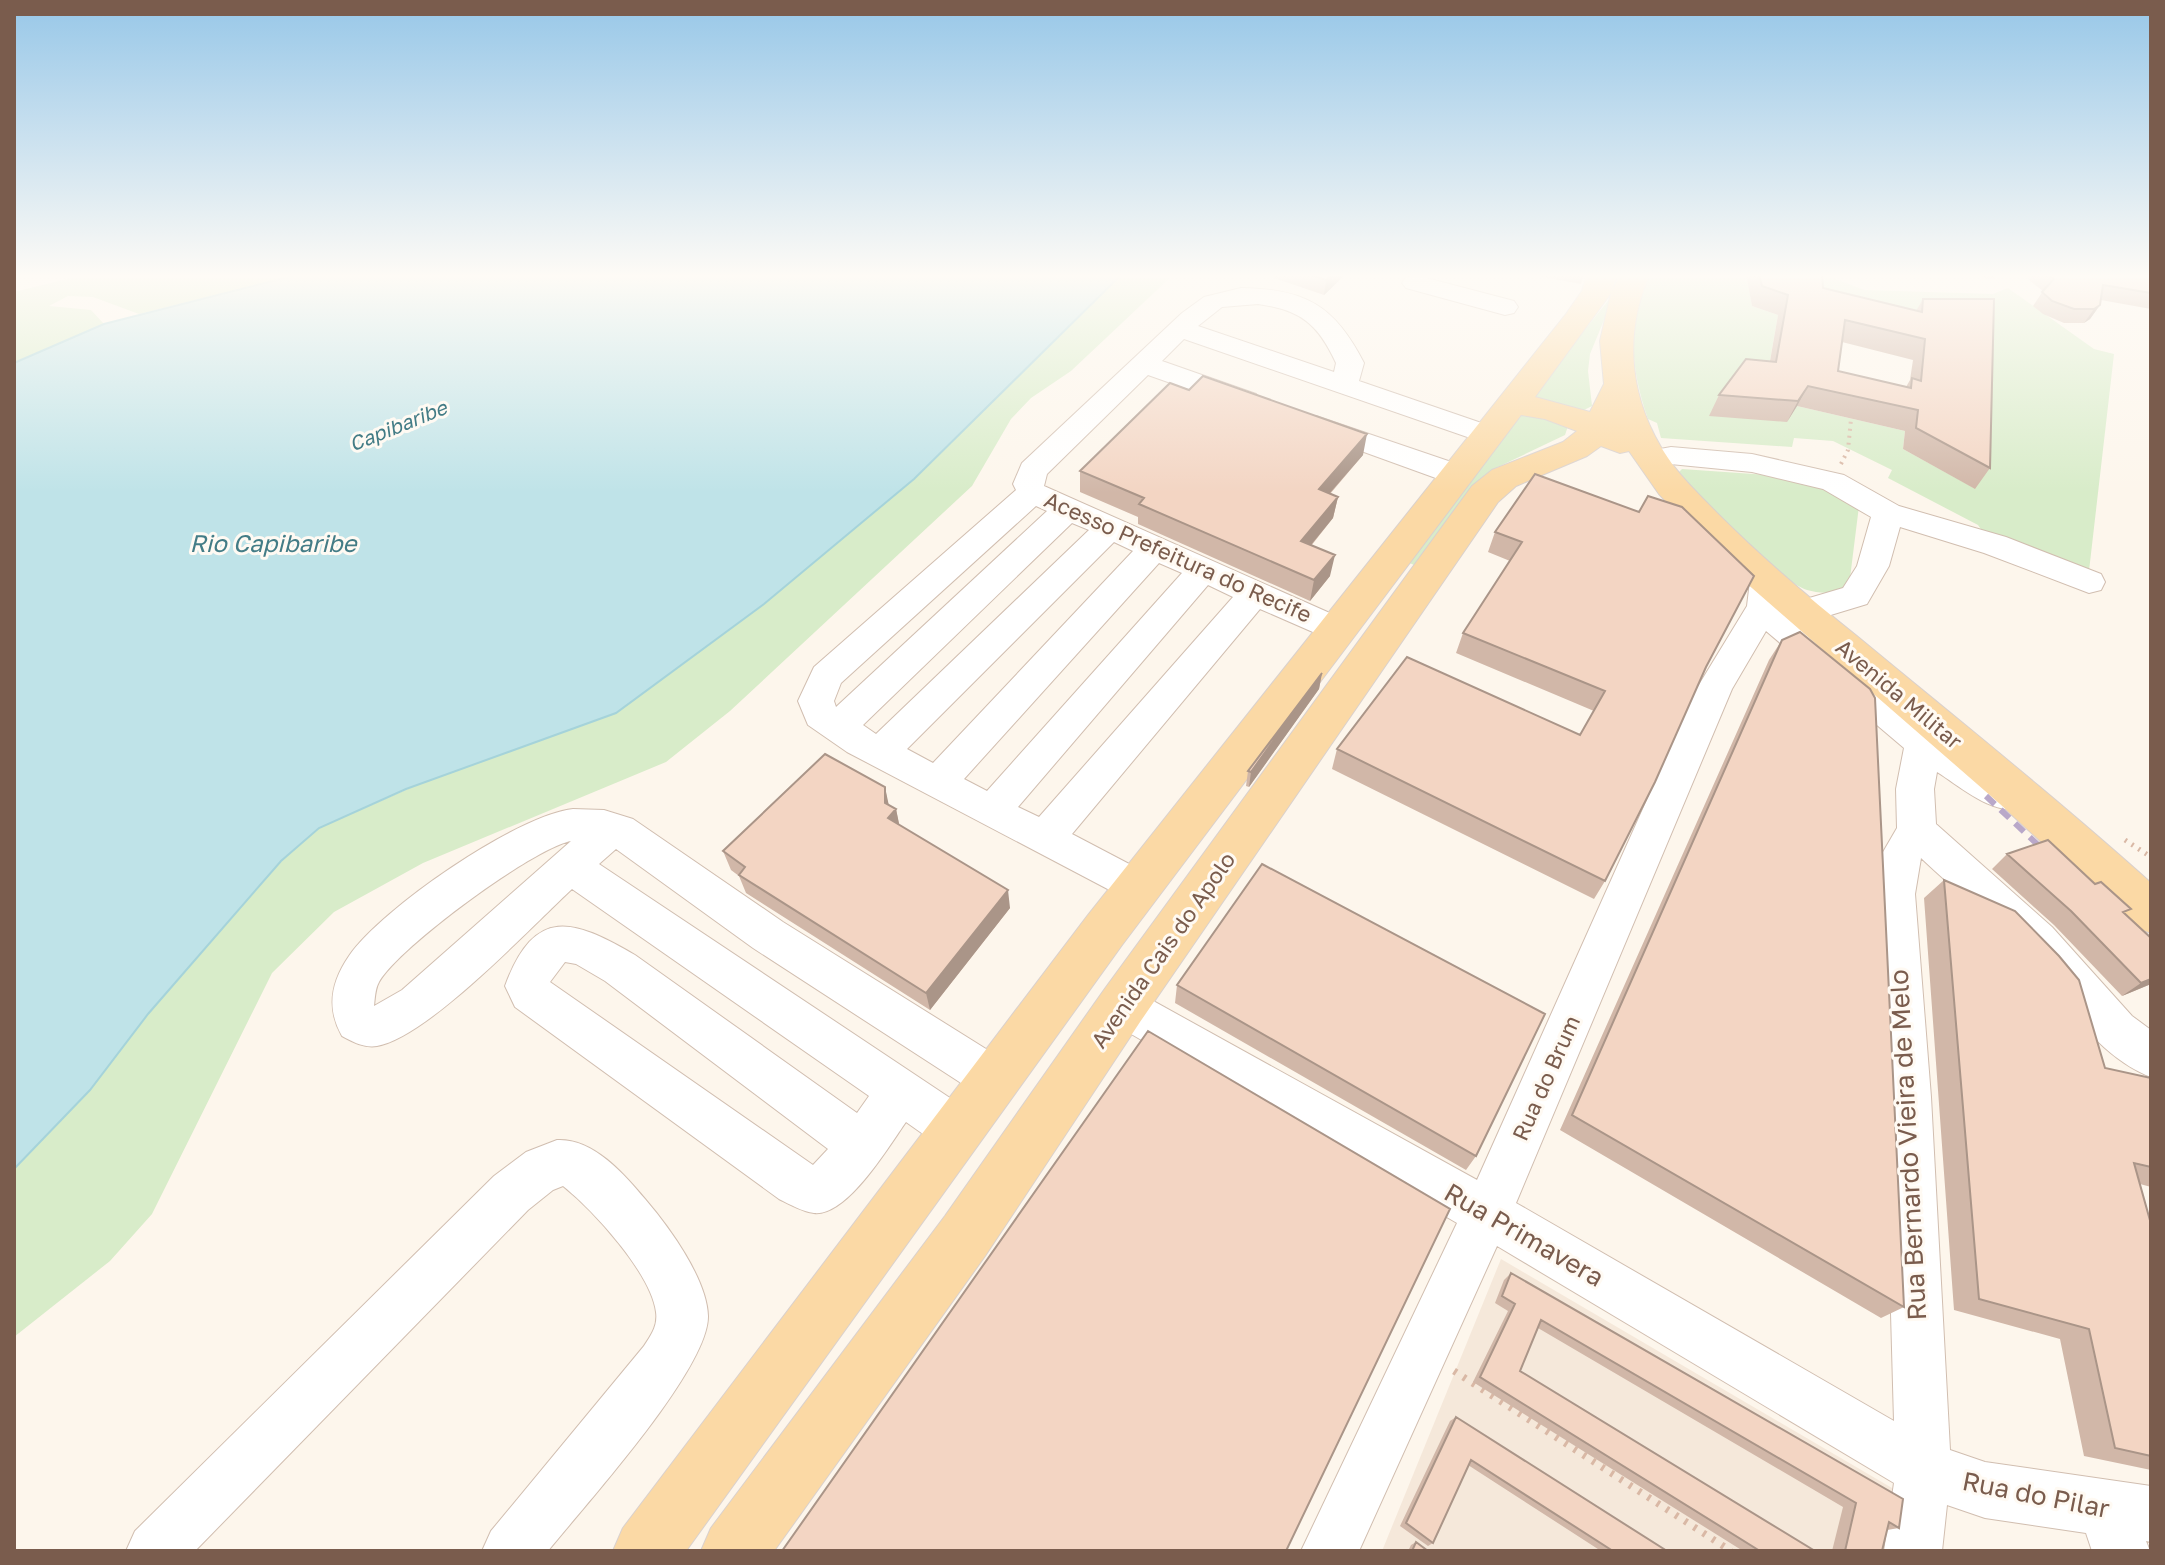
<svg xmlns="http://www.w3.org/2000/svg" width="2165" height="1565" font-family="'Golos Text',sans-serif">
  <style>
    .residential { fill: #f5e8da }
    .green { fill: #d8ecc9 }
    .water { fill: #bfe3e8; stroke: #a5d3da; stroke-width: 2 }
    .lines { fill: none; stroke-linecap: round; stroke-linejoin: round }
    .minor-casing { stroke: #d1beb0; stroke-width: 2 }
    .major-casing { stroke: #dad1cd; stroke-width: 2 }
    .path-far2 { stroke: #d9b8a5; stroke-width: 4; stroke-dasharray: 2 5; stroke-linecap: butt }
    .path-far1 { stroke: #d9b8a5; stroke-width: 5; stroke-dasharray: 2 6; stroke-linecap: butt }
    .path { stroke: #d9b8a5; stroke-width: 7; stroke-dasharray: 3 8; stroke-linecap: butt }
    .minor { fill: #fff; fill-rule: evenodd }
    .major { fill: #fbd9a5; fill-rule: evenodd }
    .rail { stroke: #b9a8c9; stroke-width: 6; stroke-dasharray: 12 8; stroke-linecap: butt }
    .wall { fill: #d1b7a8; fill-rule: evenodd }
    .shaded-wall { fill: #aa9588 }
    .building { fill: #f3d5c3; stroke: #aa9588; stroke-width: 2; fill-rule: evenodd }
    .labels { text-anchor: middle; stroke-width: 6; stroke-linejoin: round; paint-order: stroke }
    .far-water-label { font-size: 20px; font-style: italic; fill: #437c86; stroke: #fffaf3 }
    .street-label { font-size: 22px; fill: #7a5c4d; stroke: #fffaf3 }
    .water-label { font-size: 24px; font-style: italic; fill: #437c86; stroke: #fffaf3 }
    .near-street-label { font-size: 26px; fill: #7a5c4d; stroke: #fffaf3 }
  </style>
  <rect width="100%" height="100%" fill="#fdf6ec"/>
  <path class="residential" d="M1501,1259L1904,1495L1893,1551H1382Z"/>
  <path class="green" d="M87,274H300L139,314L93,297L68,296L49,306L91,310L104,324L14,363V292Z
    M1122,274H1174L1071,371L1031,398L1011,419L972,486L730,711L666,762L423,863L334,912L272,973L152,1214L110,1261L14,1337V1169L90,1090L148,1014L281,861L319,828L668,675L764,604L914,479Z
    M1619,274H1623L1590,354L1588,371L1592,406L1580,412L1535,399L1532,396L1611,297Z
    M1648,274H1746L1752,306L1778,315L1766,383L1797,406L1905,431L1903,449L1974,488L1912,319L1756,274H1823L1864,290L1993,294L2008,288L2094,349L2114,354L2089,571L1985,535L1978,525L1888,478L1892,470L1833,441L1794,438L1792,447L1661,438L1657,423L1648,419C1631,371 1626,321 1648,274Z
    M1526,413L1568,426L1565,435L1498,467L1468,500L1419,567L1407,562L1520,415Z
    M1682,469L1768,475L1850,495L1859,506L1849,586C1838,594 1821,594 1807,590C1779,581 1699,498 1679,472Z"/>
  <path class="water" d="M300,274H1122L914,479L764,604L616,713L406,789L319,828L281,861L148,1014L90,1090L14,1169V363L104,324Z"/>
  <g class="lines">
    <g class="minor-casing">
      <path id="minor" d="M1415,275L1514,301L1518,307L1514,313L1505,315L1406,288L1402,283L1406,278Z
        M1241,288C1306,289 1335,306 1364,363L1359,381L1496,428L1501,434L1496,440L1486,443L1476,440L1184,339L1162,361L1256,394L1260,400L1256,406L1246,409L1236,406L1148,375L1047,474L1044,486L1350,622L1355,631L1350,640L1338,643L1260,609L1072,834L1152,876L1158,888L1152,900L1138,905L847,752L808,725L798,701L814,667L1016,490L1013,484L1022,463L1182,313L1204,297ZM1258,304C1301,310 1318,324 1336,363L1334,372L1198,326L1222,307ZM1036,506L1047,511L836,707L834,701L841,683ZM1072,523L1089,530L876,734L863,725ZM1114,542L1133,551L933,763L907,749ZM1159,563L1182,573L987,791L964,779ZM1208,585L1233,597L1039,817L1018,807Z
        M1316,416L1466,467L1470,474L1466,481L1455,483L1444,481L1306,431L1301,425L1306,419Z
        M1671,447L1752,454L1844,475L1899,506L2006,537L2101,574L2105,582L2101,590L2089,593L1984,553L1900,527L1889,566L1867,604L1801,624L1929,727L2024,786L2029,797L2024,808C1994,817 1961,787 1937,772L1934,789L1936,824L2052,927L2132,1016L2151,1030V1077C2096,1056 2062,997 2024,955C1992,920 1955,890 1921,858L1915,894L1931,1097L1950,1450L1985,1462L2151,1486V1542L2146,1541L2150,1551H2092L2086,1533L1985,1518L1947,1505L1942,1551H1884L1894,1483L1497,1246L1359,1551H1301L1457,1223L1107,1020L1100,1006L1107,992L1122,986L1137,992L1477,1180L1697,688L1747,606L1750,581L1754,573L1766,570L1778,573L1782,581L1781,605L1785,610L1789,604L1843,588L1857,566L1871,517L1823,489L1752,472L1660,463L1656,456L1660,449ZM1766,631L1904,748L1896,789L1897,828L1879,859L1875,894L1885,1097L1894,1421L1516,1203L1732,689Z
        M573,809L604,810L633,819L783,922L1010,1064L1017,1079L1010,1094L994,1100L978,1094L753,948L616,849L599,864L974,1114L980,1130L974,1146L957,1153L940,1146L906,1122C889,1146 847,1217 814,1213C803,1212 789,1204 779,1199L515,1007L505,986C535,905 573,919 635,955L857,1113L869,1096L572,889C530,928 428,1037 377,1046C364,1048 353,1042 342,1036C326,1008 331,982 349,956C381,909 517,815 573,809ZM571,841L402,990L374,1006C375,998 375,989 379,982C399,947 532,849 571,841ZM565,962L576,964L605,981L828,1149L813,1165L550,982Z
        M557,1140C593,1138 624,1174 645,1199C669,1227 707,1279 708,1316C709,1369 584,1506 548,1551H482L491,1531L644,1346C651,1335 658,1326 656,1312C651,1273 593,1210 563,1186L553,1190L528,1210L195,1551H126L135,1531L494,1176L526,1152Z"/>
    </g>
    <g class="major-casing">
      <path id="major" d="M1587,274H1617L1612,291L1620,274H1650C1622,336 1630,402 1668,458C1681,478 1700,495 1717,513C1761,557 1809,598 1858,637C1956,718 2056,798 2151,883V933L2134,927L2000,804L1729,568L1659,494L1629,451L1620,453L1601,446L1587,456L1516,486L1498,502L1140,1022L985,1256L774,1551H701L711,1528L945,1216L1104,990L1472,486L1492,470L1563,442L1577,431L1545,419L1521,415L1122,945L686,1551H613L623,1528L1088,915L1566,314L1582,291ZM1611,293L1600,341L1604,384L1590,412L1535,397Z"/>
    </g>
    <path class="path-far2" d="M1841,464L1848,450L1851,419"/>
    <path class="path-far1" d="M2125,840L2151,857"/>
    <path class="path" d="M1454,1371L1731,1551"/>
    <use href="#minor" class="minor"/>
    <use href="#major" class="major"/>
    <path class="rail" d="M1986,796L2053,859"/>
  </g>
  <path class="wall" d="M1274,274H1346L1324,295L1274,278Z
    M1527,274H1584L1581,284Z
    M1746,274H1820L1823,288L1916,311L1923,299L1990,468L1975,489L1903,449L1905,431L1797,406L1787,422L1709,416L1719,395L1770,361L1778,315L1752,306ZM1842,342L1913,360L1910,380L1906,387L1838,371Z
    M1969,274H2002L1991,279Z
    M2026,274H2151V309L2101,300L2100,305L2090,319L2084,323H2064L2043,314L2033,306L2043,291L2030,281Z
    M1363,455L1330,494L1338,497L1333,518L1311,546L1330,576L1310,601L1138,524V517L1080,492V471Z
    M1535,474L1706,667L1605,881L1594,899L1332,769L1337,749L1580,735L1594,711L1456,653L1463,633L1510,561L1488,552L1495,532Z
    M1782,640L1904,1307L1881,1318L1560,1130L1769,660Z
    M1322,673L1319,689L1249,787L1246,786L1248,771Z
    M885,787L888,805L896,809L899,825L1010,908L930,1010L746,893L739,876L731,870L723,851Z
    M2007,854L2125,913L2151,984L2122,996L2054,925L1992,869Z
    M1944,880L2105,1068L2151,1078V1187L2140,1184L2151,1224V1470L2084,1456L2060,1339L1954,1310L1924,898Z
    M1177,985L1476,1156L1466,1170L1175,1003Z
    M1511,1273L1899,1528L1887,1530L1882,1551H1832L1843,1507L1538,1328L1520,1371L1815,1551H1743L1473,1382L1508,1311L1495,1303L1504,1280Z
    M1456,1417L1667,1551H1601L1468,1465L1433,1543L1428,1546L1400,1526L1450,1421Z
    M1416,1542L1428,1551H1408L1411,1545Z"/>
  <path class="shaded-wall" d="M1333,274H1346L1324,295L1326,280Z
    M2100,305L2090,319L2084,323L2094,309Z
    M1808,386L1797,406L1787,422L1798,401Z
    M1367,434L1363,455L1315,510L1319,489Z
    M1338,497L1333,518L1297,562L1301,541Z
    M1335,555L1330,576L1310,601L1314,580Z
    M1322,673L1319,689L1249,787L1251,772Z
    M885,787L889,806L896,809L900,828L892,837L885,803Z
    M1008,890L1010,908L930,1010L926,993Z
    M2151,979V984L2122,996L2141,983Z"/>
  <path class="building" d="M1309,274H1333L1326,280Z
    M1759,274H1822L1823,288L1922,312L1923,299H1994L1990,468L1916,428L1918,410L1808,386L1798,401L1719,395L1746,359L1776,362L1788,295L1762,286ZM1845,320L1925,339L1921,381L1912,378L1911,388L1838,371Z
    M2047,274H2151V293L2103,285L2100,305L2094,309H2074L2052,301L2042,292L2054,279Z
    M1203,376L1367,434L1319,489L1338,497L1301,541L1335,555L1314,580L1139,504L1144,498L1080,471L1170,383L1189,390Z
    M1535,474L1639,512L1648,496L1682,507L1754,576L1706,667L1655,782L1605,881L1337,749L1407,657L1580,735L1605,691L1463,633L1522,542L1495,532Z
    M1800,632L1870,689L1875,698L1904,1307L1572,1115L1782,640Z
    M1322,673L1251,772L1248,771Z
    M825,754L885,787V803L896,809L888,818L1008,890L926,993L739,875L745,867L723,851Z
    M2048,840L2095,884L2101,882L2131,909L2123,912L2151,938V979L2141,983L2071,911L2007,854Z
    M1262,864L1545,1014L1476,1156L1177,985Z
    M1944,880L2015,911L2059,956L2079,980L2105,1068L2151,1078V1167L2134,1163L2151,1224V1456L2115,1448L2089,1329L1979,1299Z
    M1148,1031L1450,1209L1286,1551H782Z
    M1511,1273L1903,1499L1899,1528L1889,1522L1882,1551H1845L1856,1503L1541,1320L1520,1371L1815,1551H1760L1480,1377L1515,1304L1502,1296Z
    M1456,1417L1667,1551H1613L1471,1460L1433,1543L1406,1523Z
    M1416,1542L1428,1551H1412Z"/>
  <linearGradient id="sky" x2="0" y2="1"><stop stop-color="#97c7e8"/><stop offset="0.56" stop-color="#fefbf6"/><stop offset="1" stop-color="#fefbf6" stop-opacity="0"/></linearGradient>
  <rect width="2165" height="493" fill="url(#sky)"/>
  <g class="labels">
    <g class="far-water-label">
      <text transform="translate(398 426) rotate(-22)" y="7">Capibaribe</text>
    </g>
    <g class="street-label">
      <text transform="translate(1178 557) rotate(24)" y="8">Acesso Prefeitura do Recife</text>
      <text transform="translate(1899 694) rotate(40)" y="8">Avenida Militar</text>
      <text transform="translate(1163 950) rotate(-55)" y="8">Avenida Cais do Apolo</text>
      <text transform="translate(1546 1078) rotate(-66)" y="8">Rua do Brum</text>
    </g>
    <g class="water-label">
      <text x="273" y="552">Rio Capibaribe</text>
    </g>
    <g class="near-street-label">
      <text transform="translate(1908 1145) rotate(-93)" y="9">Rua Bernardo Vieira de Melo</text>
      <text transform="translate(1524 1235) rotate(30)" y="9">Rua Primavera</text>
      <text transform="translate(2036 1495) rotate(11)" y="9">Rua do Pilar</text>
    </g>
  </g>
  <rect width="2165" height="1565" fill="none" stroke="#7a5c4d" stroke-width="32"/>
</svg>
